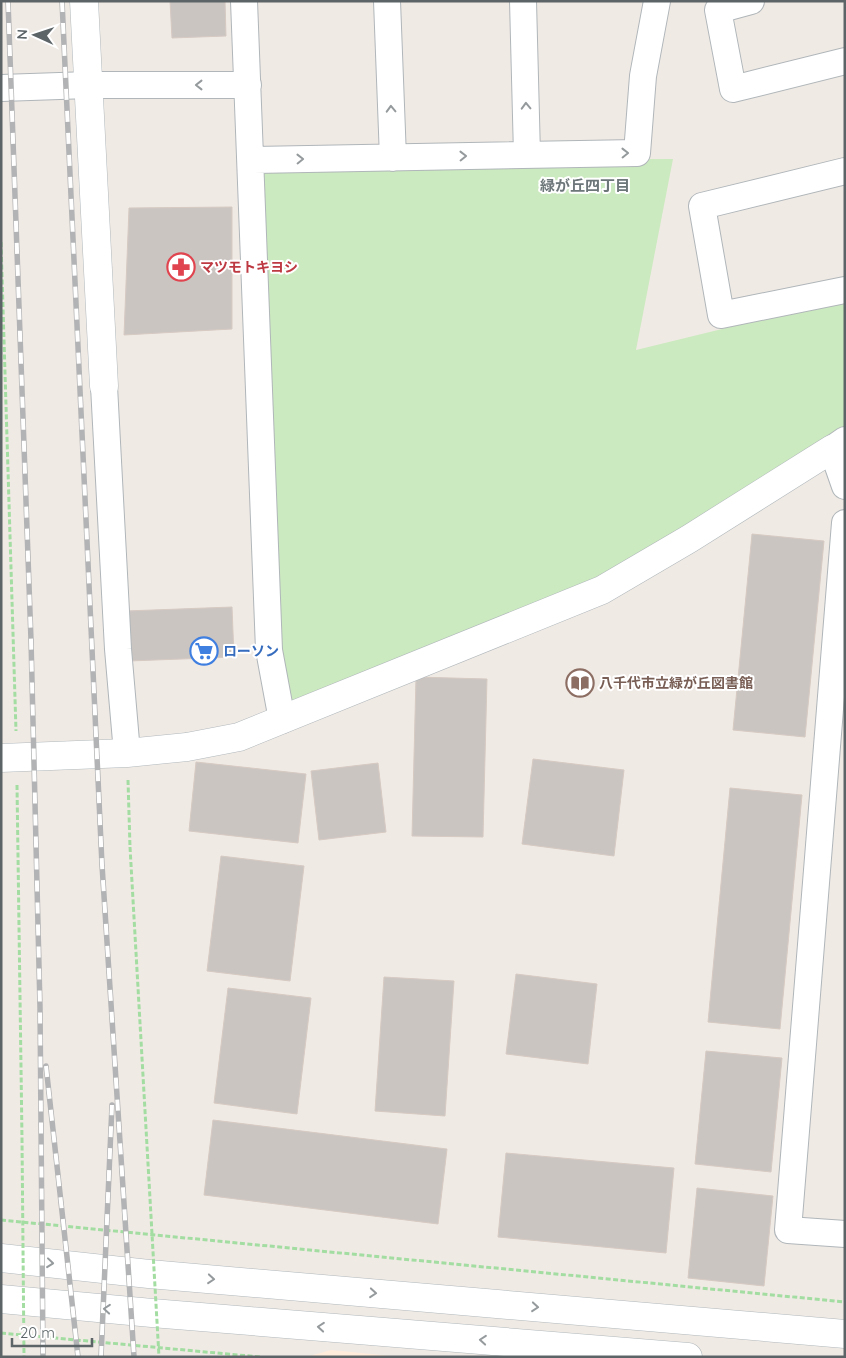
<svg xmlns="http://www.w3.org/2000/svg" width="846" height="1358" font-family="Quicksand,'Noto Sans JP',sans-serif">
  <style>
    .commercial { fill: #ffecdb }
    .green { fill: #cceabf }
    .building { fill: #cbc5c2; stroke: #d6cac2 }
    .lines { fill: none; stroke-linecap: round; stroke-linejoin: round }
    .street-casing { stroke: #b0b6b9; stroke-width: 28 }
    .secondary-casing { stroke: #b1b8bb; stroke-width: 29 }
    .path { stroke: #a3dda1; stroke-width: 3; stroke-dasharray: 5 2.5; stroke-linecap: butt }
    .street { stroke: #fff; stroke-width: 26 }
    .secondary { stroke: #fff; stroke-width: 28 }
    .rail-casing { stroke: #b2b3b4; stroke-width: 5.5 }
    .rail { stroke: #fff; stroke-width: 4; stroke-dasharray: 11; stroke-linecap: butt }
    .path-bridge { stroke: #a3dda1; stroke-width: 3; stroke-dasharray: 5 2.5; stroke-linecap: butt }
    .oneway { stroke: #959a9c }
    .labels { text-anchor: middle; stroke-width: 4; stroke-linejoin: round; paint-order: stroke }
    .health-label { font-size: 14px; font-weight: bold; fill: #be3a42; stroke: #fff; text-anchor: start }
    .shop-label { font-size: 14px; font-weight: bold; fill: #366cbe; stroke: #fff; text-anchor: start }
    .education-label { font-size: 14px; font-weight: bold; fill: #785e54; stroke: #fff; text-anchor: start }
    .neighbourhood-label { font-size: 15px; font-weight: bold; fill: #6d7679; stroke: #fff }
  </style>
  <rect width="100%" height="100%" fill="#f0eae5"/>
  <path class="commercial" d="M331,1350L401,1357H306Z"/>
  <path class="green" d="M673,159L636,350L845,299V433L602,590L282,720L251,160Z"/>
  <path class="building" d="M170,1H225L226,36L172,38Z
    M232,207V329L124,335L129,208Z
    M752,534L824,541L805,737L733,730Z
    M232,607L234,657L129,661L126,611Z
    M416,677L487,679L483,837L412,836Z
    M533,759L624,770L614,856L522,844Z
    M196,762L306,774L298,843L189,831Z
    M378,763L386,832L319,840L311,771Z
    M730,788L802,795L780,1029L708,1022Z
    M221,856L304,866L290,981L207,971Z
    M516,974L597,984L588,1064L506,1054Z
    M384,977L454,981L445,1116L375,1111Z
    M228,988L311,998L297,1114L214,1103Z
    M706,1051L782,1058L771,1172L695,1164Z
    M213,1120L447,1149L438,1224L204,1195Z
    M506,1153L674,1168L666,1253L498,1237Z
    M697,1188L773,1196L764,1286L688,1278Z"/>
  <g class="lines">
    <g class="street-casing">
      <path id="street" d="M244,1L269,650L282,720
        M387,1L393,158
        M523,1L527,155
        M751,1L718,10L733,89L845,61
        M1,88L89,85H248
        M251,160L637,153L643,76L657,1
        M845,171L702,206L721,315L845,290
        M104,386L118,649L127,753
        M845,440L832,449L845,486
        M845,523L788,1230L845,1234"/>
    </g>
    <g class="secondary-casing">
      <path id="secondary" d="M84,1L104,386
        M1,758L127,753L187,747L239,737L602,590L689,539L832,449
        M1,1258L149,1274L845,1334
        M1,1299L152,1313L688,1357"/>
    </g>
    <path class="path" d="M1,242L16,731
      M128,780L130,847
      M17,785L22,1138
      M1,1220L845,1302
      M1,1333L260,1357"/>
    <use href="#street" class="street"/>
    <use href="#secondary" class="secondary"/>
    <g class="rail-casing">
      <path id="rail" d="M8,1L31,640L40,1007L43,1357
        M62,1L102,865L134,1357
        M46,1066L78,1357
        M101,1357L112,1105"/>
    </g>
    <use href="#rail" class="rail"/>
    <path class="path-bridge" d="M130,847L159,1357
      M22,1138L24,1357"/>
  </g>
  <defs><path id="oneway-chevron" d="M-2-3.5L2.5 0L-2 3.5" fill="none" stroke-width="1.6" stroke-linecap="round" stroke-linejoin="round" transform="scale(1.25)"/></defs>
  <g class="oneway">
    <use href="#oneway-chevron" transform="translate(199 85) rotate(180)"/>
    <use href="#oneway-chevron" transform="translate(526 106) rotate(-92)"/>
    <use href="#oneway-chevron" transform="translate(391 109) rotate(-92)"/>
    <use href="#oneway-chevron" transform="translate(625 153) rotate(-1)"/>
    <use href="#oneway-chevron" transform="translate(463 156) rotate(-1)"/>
    <use href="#oneway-chevron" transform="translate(300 159) rotate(-1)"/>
    <use href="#oneway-chevron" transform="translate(50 1263) rotate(6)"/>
    <use href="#oneway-chevron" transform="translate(211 1279) rotate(5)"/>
    <use href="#oneway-chevron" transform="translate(373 1293) rotate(5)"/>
    <use href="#oneway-chevron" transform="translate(535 1307) rotate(5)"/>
    <use href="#oneway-chevron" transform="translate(107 1309) rotate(-175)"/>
    <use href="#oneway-chevron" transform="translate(321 1327) rotate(-175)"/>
    <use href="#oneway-chevron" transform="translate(483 1340) rotate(-175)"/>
  </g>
  <defs>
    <g id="pharmacy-ring" transform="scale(1.4375)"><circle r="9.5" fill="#fff" stroke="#e0444e" stroke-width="1.5"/><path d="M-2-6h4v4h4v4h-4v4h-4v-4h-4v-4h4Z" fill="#e0444e"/></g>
    <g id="supermarket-ring" transform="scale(1.4375)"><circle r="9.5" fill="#fff" stroke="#3f7fe0" stroke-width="1.5"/><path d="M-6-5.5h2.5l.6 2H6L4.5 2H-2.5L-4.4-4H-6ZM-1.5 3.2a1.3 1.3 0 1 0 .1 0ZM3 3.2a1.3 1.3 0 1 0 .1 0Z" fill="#3f7fe0"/></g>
    <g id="library-ring" transform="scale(1.4375)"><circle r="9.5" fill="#fff" stroke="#8d6e63" stroke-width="1.5"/><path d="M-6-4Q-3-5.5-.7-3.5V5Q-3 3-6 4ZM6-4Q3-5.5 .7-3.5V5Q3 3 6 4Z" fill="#8d6e63"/></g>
  </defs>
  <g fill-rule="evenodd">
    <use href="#pharmacy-ring" x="181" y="267"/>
    <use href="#supermarket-ring" x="204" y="651"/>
    <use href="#library-ring" x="580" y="683"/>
  </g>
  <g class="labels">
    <g class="health-label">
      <text x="200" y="272">マツモトキヨシ</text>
    </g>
    <g class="shop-label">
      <text x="223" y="656">ローソン</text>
    </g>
    <g class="education-label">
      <text x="599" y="688">八千代市立緑が丘図書館</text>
    </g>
    <g class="neighbourhood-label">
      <text x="585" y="191">緑が丘四丁目</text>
    </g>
  </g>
  <rect width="846" height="1358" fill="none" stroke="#5c6467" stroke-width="5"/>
  <g transform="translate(35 35) rotate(273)" stroke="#ffffff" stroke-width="4" paint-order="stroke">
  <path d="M0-4L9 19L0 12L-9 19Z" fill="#5c6467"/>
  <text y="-8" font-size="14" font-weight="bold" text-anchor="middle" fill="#5c6467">N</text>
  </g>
  <path d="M12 1338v8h80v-8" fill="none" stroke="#5c6467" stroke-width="2.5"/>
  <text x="20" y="1338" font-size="15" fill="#5c6467" stroke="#ffffff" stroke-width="4" paint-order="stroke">20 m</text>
</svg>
